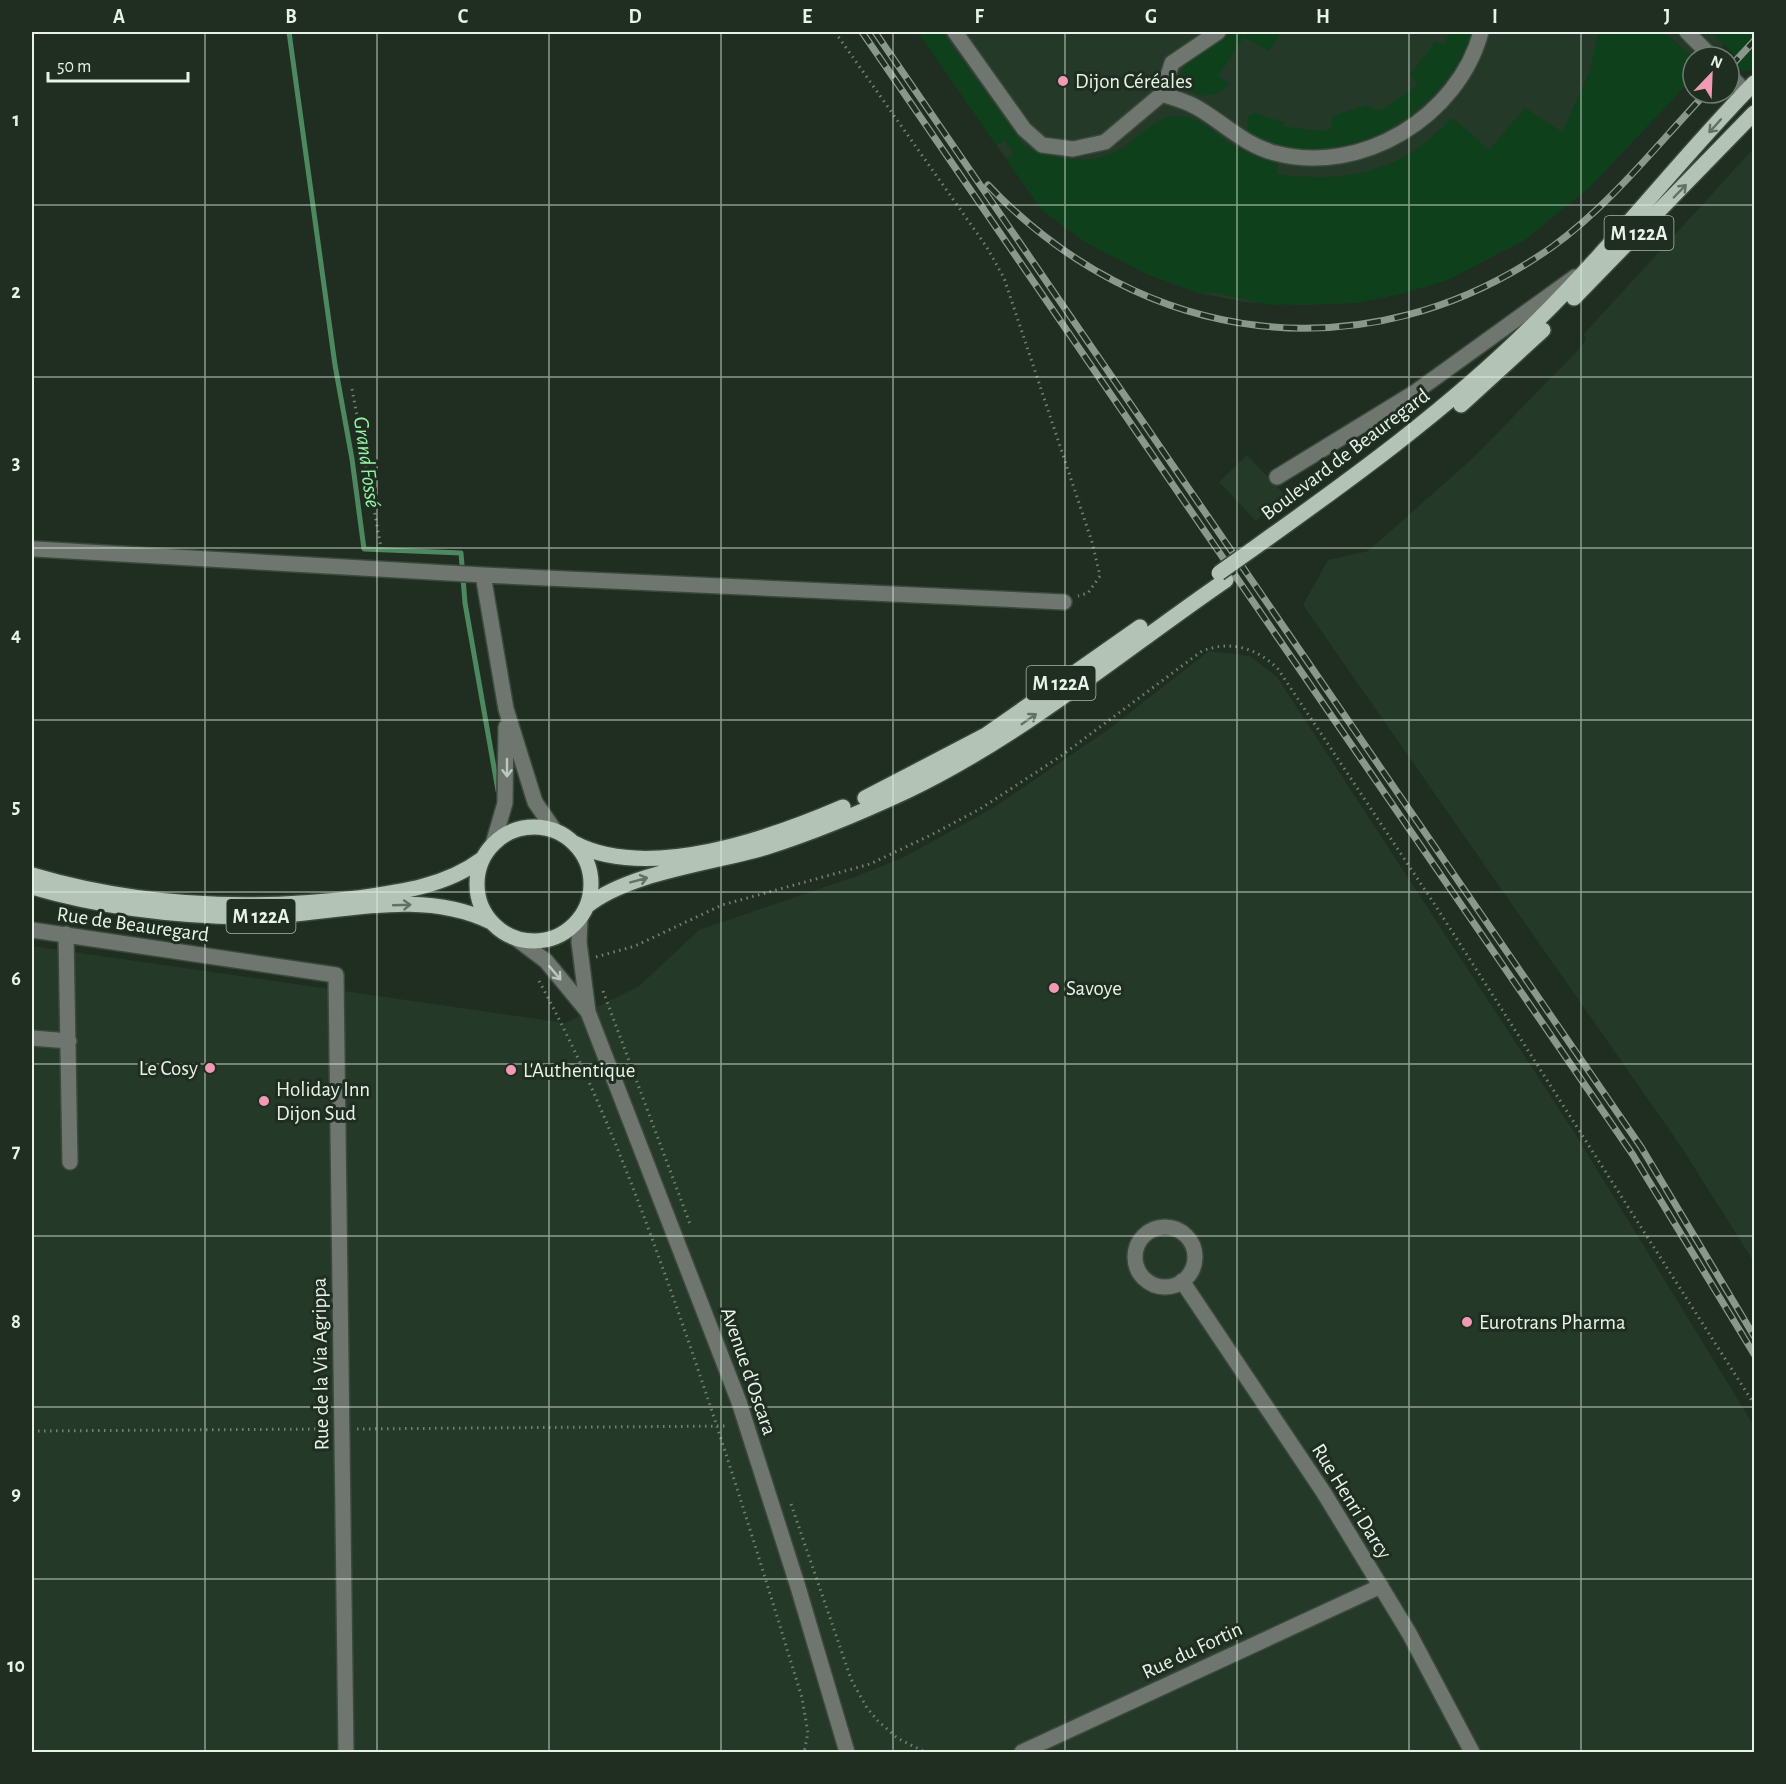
<svg xmlns="http://www.w3.org/2000/svg" width="1786" height="1784" font-family="'Alegreya Sans',sans-serif">
  <style>
    .built { fill: #243927 }
    .green { fill: #0d401b }
    .lines { fill: none; stroke-linecap: round; stroke-linejoin: round }
    .stream { stroke: #4e8860; stroke-width: 5 }
    .minor-casing { stroke: #3b493d; stroke-width: 18 }
    .major-casing { stroke: #3b493d; stroke-width: 18 }
    .path { stroke: #738075; stroke-width: 3; stroke-dasharray: 1.5 4.5; stroke-linecap: butt }
    .minor { stroke: #6e766f; stroke-width: 15 }
    .major { stroke: #b3c3b5; stroke-width: 15 }
    .rail-casing { stroke: #8b978c; stroke-width: 7 }
    .rail { stroke: #1f2e21; stroke-width: 4.5; stroke-dasharray: 14; stroke-linecap: butt }
    .major-bridge-casing { stroke: #3b493d; stroke-width: 18; stroke-linecap: butt }
    .major-bridge { stroke: #b3c3b5; stroke-width: 15 }
    .oneway { stroke: #627164 }
    .oneway2 { stroke: #bdc7be }
    .grid { fill: none; stroke: #e8f2e9; stroke-width: 1.5; stroke-opacity: 0.55 }
    .poi-dot { fill: #f09ab6; stroke: #1f2e21; stroke-width: 2 }
    .labels { text-anchor: middle; stroke-width: 6; stroke-linejoin: round; paint-order: stroke }
    .shield { fill: #1f2e21; stroke: #acb7ad; stroke-width: 1.5 }
    .shield-label { font-size: 20px; font-weight: bold; fill: #e8f2e9 }
    .poi-label { font-size: 21px; fill: #e8f2e9; stroke: #1f2e21; text-anchor: start }
    .street-label { font-size: 21px; fill: #e8f2e9; stroke: #1f2e21 }
    .water-label { font-size: 22px; font-style: italic; fill: #95f4a6; stroke: #1f2e21 }
    .neatline { fill: none; stroke: #e8f2e9; stroke-width: 2 }
    .grid-label { font-size: 20px; text-anchor: middle; font-weight: bold; fill: #e8f2e9 }
  </style>
  <rect width="100%" height="100%" fill="#1f2e21"/>
  <path class="built" d="M918,32H1737L1713,57H1693V78L1589,188L1523,241L1447,280L1401,294L1357,303L1300,305L1244,302L1198,293L1144,273L1068,230L1041,209Z
    M1754,148V1262L1682,1148L1303,605L1328,560L1368,551L1473,458L1581,347L1586,338L1583,335Z
    M1247,455L1284,494L1256,521L1219,482Z
    M1209,651L1250,656L1277,677L1574,1132L1754,1426V1752H32V946L565,1023L639,986L699,930L857,876L902,858L993,808L1109,729Z"/>
  <path class="green" d="M918,32H942L1024,146C1052,160 1088,166 1117,151C1138,141 1154,115 1179,116C1200,117 1214,133 1231,144C1246,153 1261,157 1278,160L1277,174C1323,181 1378,177 1417,149C1430,140 1441,128 1453,118L1489,150L1525,108L1562,132L1590,71L1598,32H1663L1693,57V78L1589,188L1523,241L1447,280L1401,294L1357,303L1270,305L1213,292L1198,293L1144,273L1085,242L1041,209L1006,159L1014,154L1005,140L996,145Z
    M1231,32H1282L1269,51L1244,37L1218,76L1229,84C1206,110 1172,86 1185,65C1191,55 1220,39 1231,32Z
    M1450,32H1473C1442,118 1335,180 1248,132L1247,118L1253,113L1283,122L1285,127L1324,131L1331,129L1332,116L1368,105L1373,109L1382,110L1418,85L1410,75L1435,42L1444,45Z
    M1712,32H1754V70L1744,71L1736,67V57Z"/>
  <g class="lines">
    <path class="stream" d="M289,32L335,365L352,459L364,549L461,553L465,603L499,796"/>
    <g class="minor-casing">
      <path id="minor" d="M955,32L1024,129L1042,145L1073,149L1105,142L1162,94C1173,98 1186,101 1196,107C1223,122 1244,145 1275,153C1361,176 1458,117 1481,32
        M1687,32L1712,57
        M1729,75L1746,92
        M1162,94L1172,63L1218,32
        M1277,477L1414,393L1575,277
        M35,549L483,575L1064,602
        M483,575L506,709L535,802L555,831
        M493,844L505,803L506,727
        M580,918L579,942L588,1012L739,1402L798,1587L847,1752
        M32,930L336,975L346,1752
        M66,934L70,1162
        M517,939L546,961L588,1012
        M32,1038L69,1041
        M1135 1257a30 30 0 1 1 60 0a30 30 0 1 1-60 0Z
        M1182,1281L1324,1493L1409,1633L1472,1752
        M1022,1752L1381,1586"/>
    </g>
    <g class="major-casing">
      <path id="major" d="M1574,298L1754,113
        M1461,405L1543,330
        M1250,551C1350,480 1450,408 1537,321C1614,245 1679,160 1754,83
        M865,798L986,735L1140,627
        M477 884a57 57 0 1 1 114 0a57 57 0 1 1-114 0Z
        M574,843C648,882 771,838 843,807
        M32,875C137,906 249,911 357,898C401,892 446,886 482,859
        M32,887C100,907 176,916 248,917C326,917 416,885 491,922
        M587,906C629,872 714,863 767,847C815,832 862,812 907,791C1022,736 1121,652 1226,580"/>
    </g>
    <path class="path" d="M835,32L986,246L1004,278L1092,542L1100,576L1088,593L1078,596
      M352,389L382,553
      M596,957L635,946L722,905L870,864L931,835L980,809L1061,756L1202,651C1231,640 1257,648 1278,669L1437,908L1754,1404
      M539,981C594,1082 635,1189 673,1297C720,1430 761,1564 802,1698L808,1733L804,1752
      M603,991L690,1224
      M357,1429L729,1426
      M32,1431L327,1429
      M791,1504L851,1679L867,1708L878,1721L897,1738L925,1752"/>
    <use href="#minor" class="minor"/>
    <use href="#major" class="major"/>
    <g class="rail-casing">
      <path id="rail" d="M862,32L1633,1155L1754,1354
        M875,32L1641,1147L1754,1336
        M1729,68L1754,41
        M988,185C1142,347 1367,377 1552,247C1610,205 1657,145 1706,93"/>
    </g>
    <use href="#rail" class="rail"/>
    <g class="major-bridge-casing">
      <path id="major-bridge" d="M1219,573L1250,551"/>
    </g>
    <use href="#major-bridge" class="major-bridge"/>
  </g>
  <defs><path id="oneway-shaft" d="M-6 0H5M1.5-3L5.5 0L1.5 3" fill="none" stroke-width="1.6" stroke-linecap="round" stroke-linejoin="round" transform="scale(1.5)"/></defs>
  <g class="oneway">
    <use href="#oneway-shaft" transform="translate(1715 126) rotate(132)"/>
    <use href="#oneway-shaft" transform="translate(1680 191) rotate(-46)"/>
    <use href="#oneway-shaft" transform="translate(1029 719) rotate(-35)"/>
    <use href="#oneway-shaft" transform="translate(639 880) rotate(-15)"/>
    <use href="#oneway-shaft" transform="translate(402 905) rotate(-2)"/>
  </g>
  <g class="oneway2">
    <use href="#oneway-shaft" transform="translate(507 768) rotate(90)"/>
    <use href="#oneway-shaft" transform="translate(555 973) rotate(50)"/>
  </g>
  <path class="grid" d="M205,32V1752M377,32V1752M549,32V1752M721,32V1752M893,32V1752M1065,32V1752M1237,32V1752M1409,32V1752M1581,32V1752M32,205H1754M32,377H1754M32,548H1754M32,720H1754M32,892H1754M32,1064H1754M32,1236H1754M32,1407H1754M32,1579H1754"/>
  <g class="poi-dot">
    <circle cx="1063" cy="81" r="6"/>
    <circle cx="1054" cy="988" r="6"/>
    <circle cx="210" cy="1068" r="6"/>
    <circle cx="511" cy="1070" r="6"/>
    <circle cx="264" cy="1101" r="6"/>
    <circle cx="1467" cy="1322" r="6"/>
  </g>
  <g class="labels">
    <g class="shield">
      <rect x="1604.5" y="216" width="69" height="34" rx="4.5"/>
      <rect x="1026.5" y="666" width="69" height="34" rx="4.5"/>
      <rect x="226.5" y="899" width="69" height="34" rx="4.5"/>
    </g>
    <g class="shield-label">
      <text x="1639" y="240">M 122A</text>
      <text x="1061" y="690">M 122A</text>
      <text x="261" y="923">M 122A</text>
    </g>
    <g class="poi-label">
      <text x="1075" y="88">Dijon Céréales</text>
      <text x="1066" y="995">Savoye</text>
      <text x="198" y="1075" text-anchor="end">Le Cosy</text>
      <text x="523" y="1077">L'Authentique</text>
      <text x="276" y="1096">Holiday Inn<tspan x="276" dy="24">Dijon Sud</tspan></text>
      <text x="1479" y="1329">Eurotrans Pharma</text>
    </g>
    <g class="street-label">
      <text transform="translate(1345 454) rotate(-37)" y="7">Boulevard de Beauregard</text>
      <text transform="translate(133 924) rotate(8)" y="7">Rue de Beauregard</text>
      <text transform="translate(320 1364) rotate(-91)" y="7">Rue de la Via Agrippa</text>
      <text transform="translate(749 1371) rotate(71)" y="7">Avenue d'Oscara</text>
      <text transform="translate(1352 1501) rotate(58)" y="7">Rue Henri Darcy</text>
      <text transform="translate(1192 1650) rotate(-25)" y="7">Rue du Fortin</text>
    </g>
    <g class="water-label">
      <text transform="translate(368 462) rotate(82)" y="8">Grand Fossé</text>
    </g>
  </g>
  <rect width="1786" height="1784" fill="none" stroke="#1f2e21" stroke-width="66"/>
  <g transform="translate(1711 75) rotate(23)"><circle r="28" fill="#1f2e21" stroke="#6f7c71" stroke-width="1.5"/>
  <path d="M0-4.5L10 22L0 15L-10 22Z" fill="#f09ab6"/>
  <text y="-9" font-size="16" font-weight="bold" text-anchor="middle" fill="#e8f2e9">N</text>
  </g>
  <path d="M48 72v9h140v-9" fill="none" stroke="#e8f2e9" stroke-width="3"/>
  <text x="57" y="72" font-size="18" fill="#e8f2e9" stroke="#1f2e21" stroke-width="4.5" paint-order="stroke">50 m</text>
  <rect x="33" y="33" width="1720" height="1718" class="neatline"/>
  <g class="grid-label">
    <text x="119" y="23">A</text>
    <text x="291" y="23">B</text>
    <text x="463" y="23">C</text>
    <text x="635" y="23">D</text>
    <text x="807" y="23">E</text>
    <text x="979" y="23">F</text>
    <text x="1151" y="23">G</text>
    <text x="1323" y="23">H</text>
    <text x="1495" y="23">I</text>
    <text x="1667" y="23">J</text>
    <text x="16" y="126">1</text>
    <text x="16" y="298">2</text>
    <text x="16" y="469">3</text>
    <text x="16" y="641">4</text>
    <text x="16" y="813">5</text>
    <text x="16" y="985">6</text>
    <text x="16" y="1157">7</text>
    <text x="16" y="1328">8</text>
    <text x="16" y="1500">9</text>
    <text x="16" y="1672">10</text>
  </g>
</svg>
